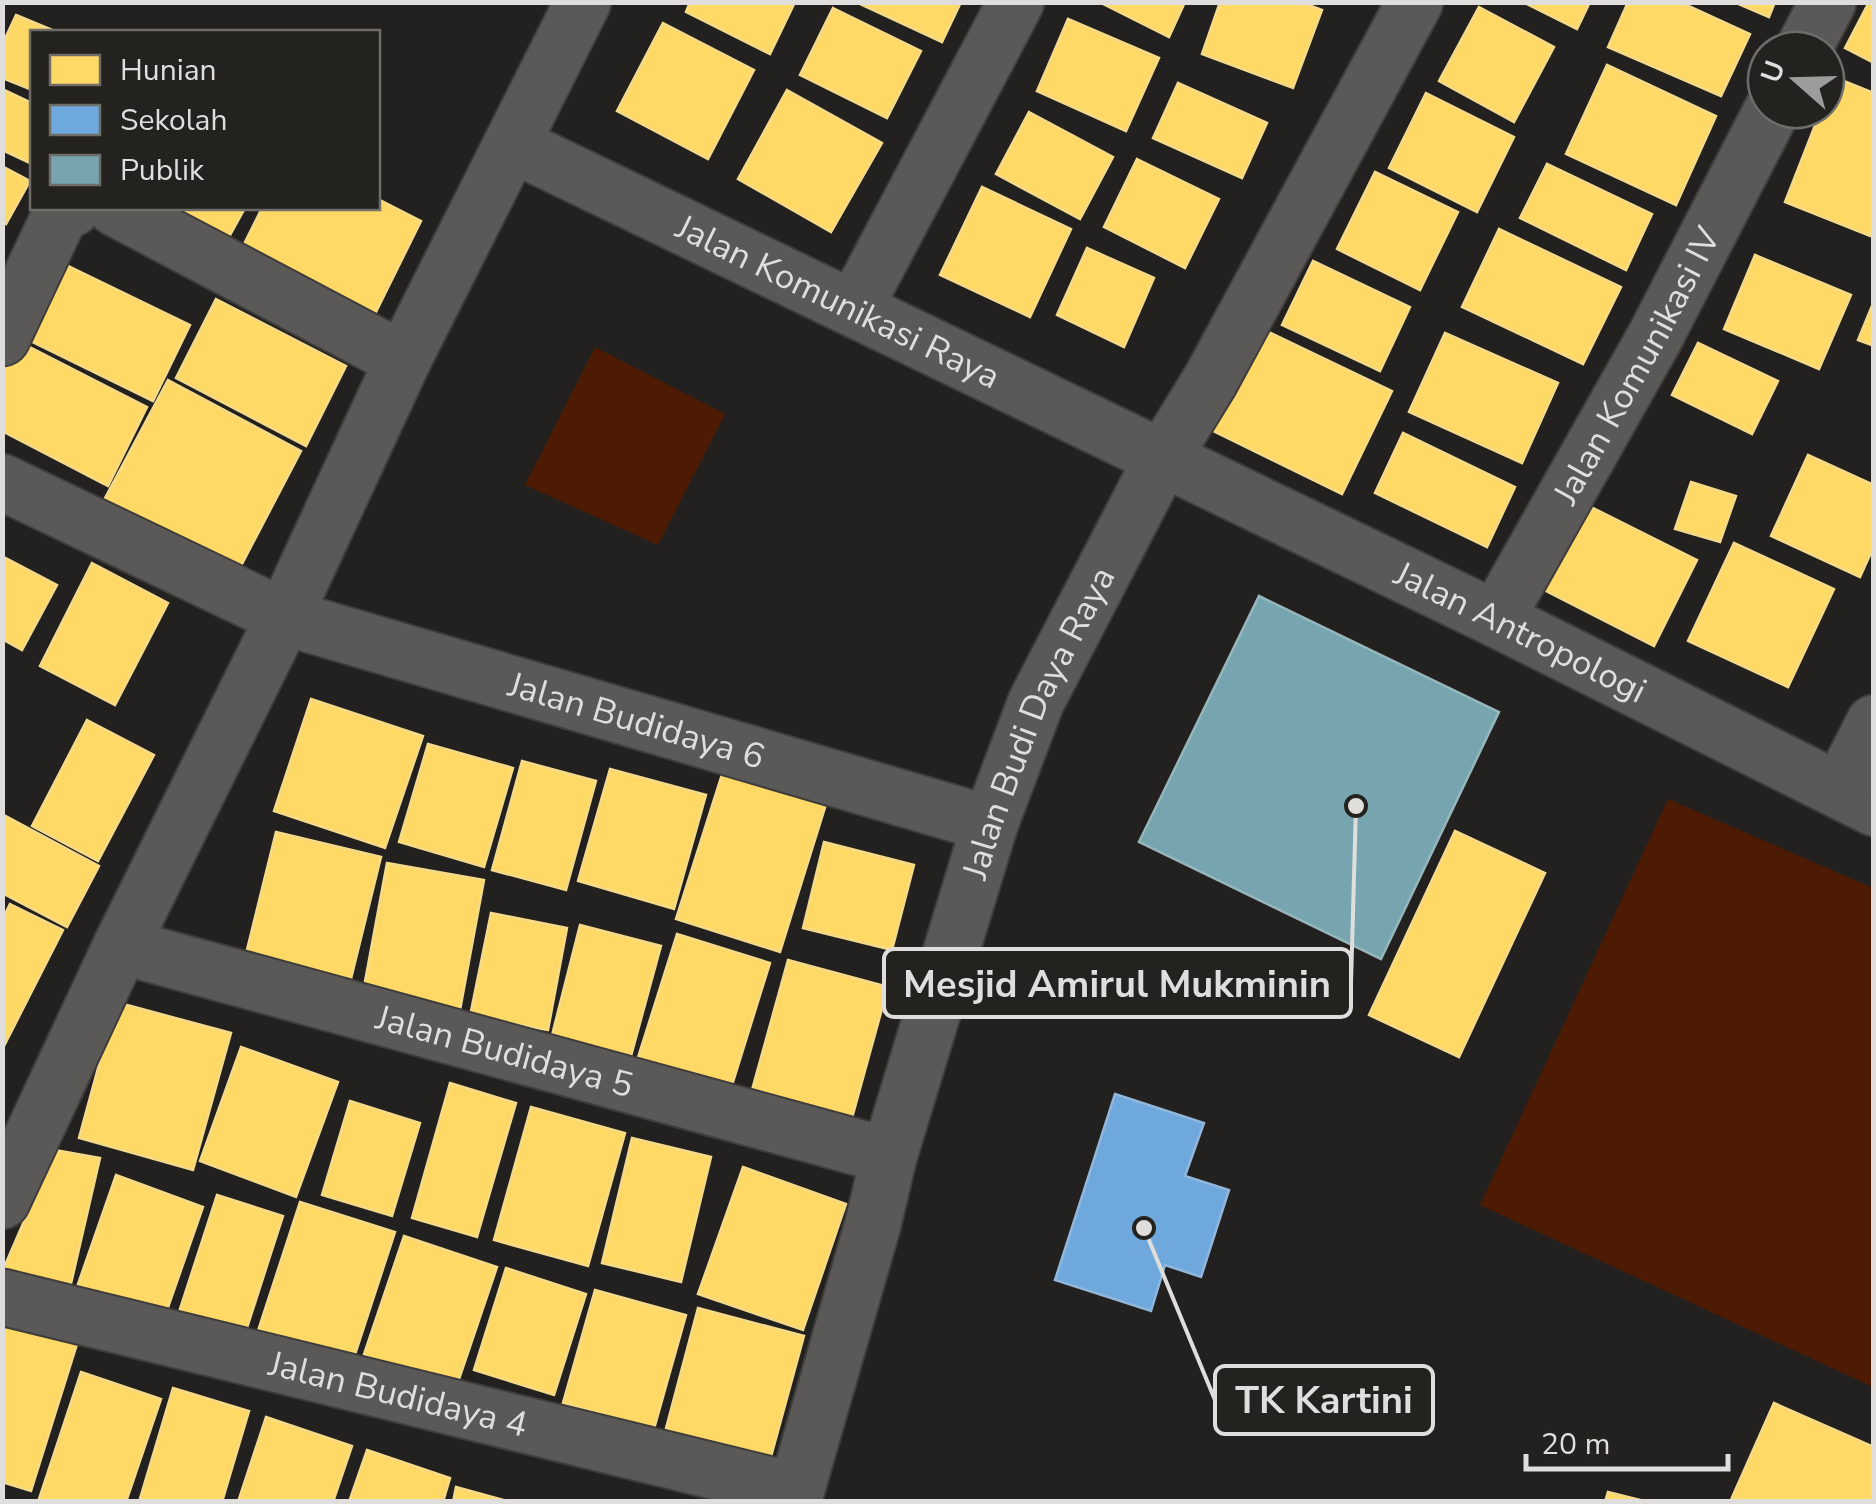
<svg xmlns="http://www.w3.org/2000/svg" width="1876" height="1504" font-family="'Nunito Sans',sans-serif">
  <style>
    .green { fill: #4d1b04 }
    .homes { fill: #ffd966; stroke: #f5da89; stroke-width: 2.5 }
    .schools { fill: #6fa8dc; stroke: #91b8dc; stroke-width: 2.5 }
    .public { fill: #76a5af; stroke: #96b6bc; stroke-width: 2.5 }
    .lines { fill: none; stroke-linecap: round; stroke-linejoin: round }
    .street-casing { stroke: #3e3d3b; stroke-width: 59 }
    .street { stroke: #5a5957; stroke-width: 55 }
    .labels { text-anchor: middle; stroke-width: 10; stroke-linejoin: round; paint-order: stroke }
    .street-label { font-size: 35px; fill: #dfdedc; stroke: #24221e }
    .leader { fill: none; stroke: #dfdedc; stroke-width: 4 }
    .callout-dot { fill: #dfdedc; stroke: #24221e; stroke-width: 4 }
    .callout { fill: #24221e; stroke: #dfdedc; stroke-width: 4 }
    .callout-label { font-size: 38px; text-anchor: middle; font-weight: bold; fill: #dfdedc }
  </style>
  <rect width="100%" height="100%" fill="#23211f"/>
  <path class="green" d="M595,347L725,414L658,545L525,485Z
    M1668,799L1873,888V1387L1480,1205Z"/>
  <path class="homes" d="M690,2H795L770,54L686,12Z
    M856,2H961L942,42Z
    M1099,2H1185L1169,37Z
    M1220,2H1301L1322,10L1293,88L1202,54Z
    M1523,2H1590L1577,29Z
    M1628,2H1680L1750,34L1721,96L1608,47Z
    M1734,2H1775L1769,17Z
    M1869,2H1874V63L1845,48Z
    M1479,7L1554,47L1514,122L1439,81Z
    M833,8L921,51L887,118L800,75Z
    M16,15L57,32H32V90L2,78V45Z
    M1068,19L1159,58L1126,131L1037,91Z
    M663,23L754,70L708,159L617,111Z
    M1607,65L1716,116L1676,205L1566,154Z
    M1834,77L1874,93V226L1870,236L1785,202L1821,110H1826V97Z
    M1178,83L1267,123L1242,178L1153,138Z
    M2,89L32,103V164L2,150Z
    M787,90L882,143L831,232L738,179Z
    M1426,93L1514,137L1477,212L1389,168Z
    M1029,112L1113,157L1080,219L996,174Z
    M1137,159L1219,199L1185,268L1104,227Z
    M1547,164L1652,214L1626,270L1520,218Z
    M2,166L30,181L6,224L2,222Z
    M1375,172L1458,212L1420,290L1337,249Z
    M982,187L1071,229L1030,317L940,275Z
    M378,199L421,221L368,328L235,262L262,208H378Z
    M154,208H245L219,255Z
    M1499,229L1621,287L1583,364L1462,307Z
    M1087,248L1154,278L1124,347L1057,315Z
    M1755,255L1851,295L1819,369L1724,329Z
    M54,259L190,325L153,401L18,335Z
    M1313,261L1410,307L1380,371L1282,325Z
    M216,299L346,366L306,446L176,378Z
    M1874,301V346L1858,340Z
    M1258,327L1392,391L1342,494L1209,429Z
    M1445,333L1558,383L1522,463L1409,412Z
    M16,340L147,407L108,486L2,431V366Z
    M1698,343L1778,381L1752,434L1672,395Z
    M168,380L301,451L231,585L96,515Z
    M1403,433L1515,487L1487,547L1375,493Z
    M1808,455L1874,485V546L1860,577L1771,536Z
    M1691,482L1736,496L1720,542L1675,529Z
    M1587,505L1697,560L1654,646L1544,590Z
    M1734,543L1834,589L1788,687L1688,641Z
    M2,556L57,585L22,650L2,639Z
    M92,563L168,603L115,705L40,666Z
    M311,699L423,736L385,848L274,811Z
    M87,720L154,755L98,861L32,826Z
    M428,744L513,768L484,867L399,842Z
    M522,761L596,781L566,890L492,870Z
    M724,768L827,801L780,952L676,919Z
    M610,769L706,795L674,909L578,881Z
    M2,814L99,866L67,927L2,893Z
    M1455,831L1545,873L1459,1057L1369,1015Z
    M276,832L381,857L347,995L242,970Z
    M824,842L914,865L892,950L803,928Z
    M387,863L484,880L458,1021L361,1003Z
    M10,904L63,930L2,1050V920Z
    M491,913L567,928L548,1030L470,1016Z
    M580,925L661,946L628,1067L549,1047Z
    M677,934L770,963L729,1095L635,1067Z
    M788,960L888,987L852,1118L752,1090Z
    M116,1002L231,1033L193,1170L79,1138Z
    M241,1047L338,1082L296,1197L200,1161Z
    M450,1083L516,1103L477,1237L412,1218Z
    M350,1101L420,1123L392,1216L322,1195Z
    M531,1107L625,1133L588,1266L494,1240Z
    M632,1138L711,1157L681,1282L602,1263Z
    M55,1150L100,1158L67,1301L2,1272Z
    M743,1167L846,1204L803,1330L698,1294Z
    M116,1175L203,1207L164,1319L77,1287Z
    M217,1195L283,1216L245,1334L179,1312Z
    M300,1202L395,1232L350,1370L255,1340Z
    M404,1236L497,1267L452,1400L359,1369Z
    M506,1268L586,1294L554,1395L474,1370Z
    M595,1290L686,1315L654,1429L563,1403Z
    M698,1308L804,1336L766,1475L661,1447Z
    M2,1320L77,1344L31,1491L2,1482Z
    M81,1372L161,1399L126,1502H38Z
    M173,1388L249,1411L222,1502H139Z
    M1774,1403L1874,1447V1502H1730Z
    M266,1417L352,1446L333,1502H238Z
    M367,1450L450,1478L443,1502H349Z
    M456,1487L511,1502H453Z
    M1608,1492L1648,1502H1605Z"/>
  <path class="schools" d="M1115,1094L1204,1123L1185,1176L1229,1190L1201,1277L1165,1265L1151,1311L1055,1280Z"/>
  <path class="public" d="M1259,596L1499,712L1381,959L1139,842Z"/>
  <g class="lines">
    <g class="street-casing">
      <g id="street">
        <path d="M1803,50L1828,2"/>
        <path id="s1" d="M514,145L1496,619L1874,808"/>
        <path d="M115,208L403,360"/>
        <path d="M854,309L1016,2"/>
        <path d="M2,338L60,215L73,208"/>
        <path id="s2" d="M2,482L284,617L990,824"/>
        <path id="s3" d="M1496,619L1655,337L1772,110"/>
        <path d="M1840,790L1874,723"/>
        <path id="s4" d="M121,946L889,1156"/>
        <path d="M2,1201L121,946L284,617L403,360L583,2"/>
        <path id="s5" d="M2,1297L795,1491"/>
        <path id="s6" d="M793,1502L873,1224L889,1156L990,824L1036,702L1162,459L1210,381L1415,2"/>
      </g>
    </g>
    <use href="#street" class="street"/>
  </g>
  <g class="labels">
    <g class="street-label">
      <text dy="12" stroke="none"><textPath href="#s1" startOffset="360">Jalan Komunikasi Raya</textPath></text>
      <text dy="12" stroke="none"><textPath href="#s3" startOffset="290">Jalan Komunikasi IV</textPath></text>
      <text dy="12" stroke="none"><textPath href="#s1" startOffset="1118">Jalan Antropologi</textPath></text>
      <text dy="12" stroke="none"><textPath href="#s2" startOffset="680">Jalan Budidaya 6</textPath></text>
      <text dy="12" stroke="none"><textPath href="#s6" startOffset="818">Jalan Budi Daya Raya</textPath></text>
      <text dy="12" stroke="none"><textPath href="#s4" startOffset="398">Jalan Budidaya 5</textPath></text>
      <text dy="12" stroke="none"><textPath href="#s5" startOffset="408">Jalan Budidaya 4</textPath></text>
    </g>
  </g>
  <path class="leader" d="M1356 806L1351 983M1144 1228L1215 1400"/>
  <g class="callout-dot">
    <circle cx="1356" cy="806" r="10"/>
    <circle cx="1144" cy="1228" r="10"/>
  </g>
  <g class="callout">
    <rect x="884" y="949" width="467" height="68" rx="10"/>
    <rect x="1215" y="1366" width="218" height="68" rx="10"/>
  </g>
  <g class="callout-label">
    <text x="1117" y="997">Mesjid Amirul Mukminin</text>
    <text x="1324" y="1413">TK Kartini</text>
  </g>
  <rect width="1876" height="1504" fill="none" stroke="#dfdedc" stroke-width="10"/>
  <rect x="30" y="30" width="350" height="180" fill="#24221e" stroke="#6f6d6a" stroke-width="2.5"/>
  <rect x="50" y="55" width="50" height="30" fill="#ffd966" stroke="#6f6d6a" stroke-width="2.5"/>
  <text x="120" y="80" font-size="30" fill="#dfdedc">Hunian</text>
  <rect x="50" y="105" width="50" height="30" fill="#6fa8dc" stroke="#6f6d6a" stroke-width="2.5"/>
  <text x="120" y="130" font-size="30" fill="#dfdedc">Sekolah</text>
  <rect x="50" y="155" width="50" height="30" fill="#76a5af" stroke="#6f6d6a" stroke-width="2.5"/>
  <text x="120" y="180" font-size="30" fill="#dfdedc">Publik</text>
  <g transform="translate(1796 80) rotate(290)"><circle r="48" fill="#24221e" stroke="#6f6d6a" stroke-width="2.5"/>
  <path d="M0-8L18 38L0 25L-18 38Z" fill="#9d9c9a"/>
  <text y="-15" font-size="28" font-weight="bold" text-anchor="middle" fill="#dfdedc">U</text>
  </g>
  <path d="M1526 1454v15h202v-15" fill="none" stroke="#dfdedc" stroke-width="5"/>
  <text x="1541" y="1454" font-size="30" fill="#dfdedc" stroke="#24221e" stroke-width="8" paint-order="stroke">20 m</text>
</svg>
